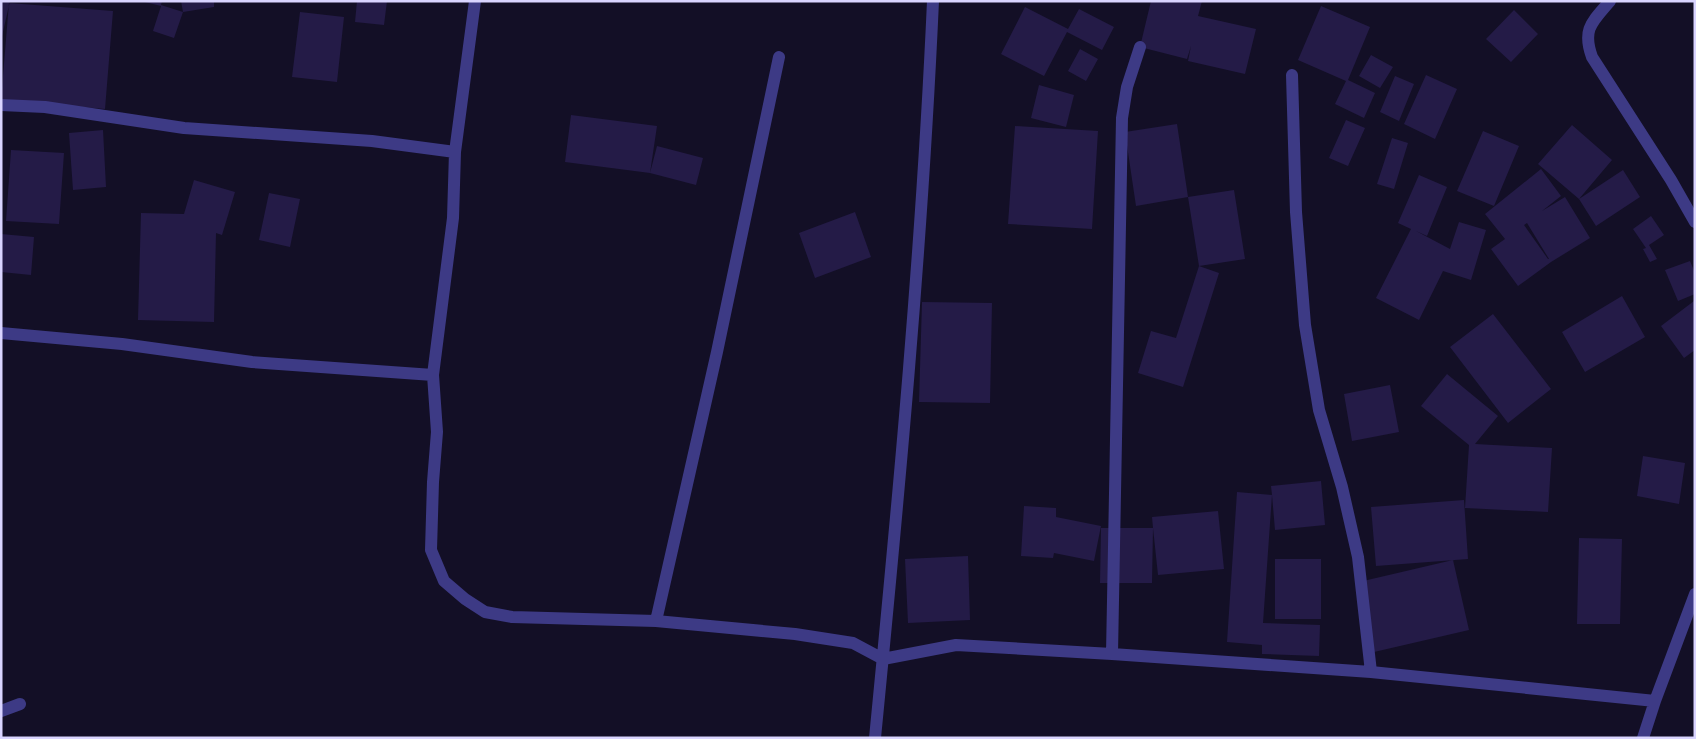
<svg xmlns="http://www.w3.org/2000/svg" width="1696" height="739" font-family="Commissioner,sans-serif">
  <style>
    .building { fill: #241b47; fill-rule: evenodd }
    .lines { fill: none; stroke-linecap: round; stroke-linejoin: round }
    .minor { stroke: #3d3a85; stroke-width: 12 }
  </style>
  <rect width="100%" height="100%" fill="#130f26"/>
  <path class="building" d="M1,1H10L2,36H1Z
    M141,1H162L161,5L183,12L174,38L153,31L161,6Z
    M181,1H214V7L183,12Z
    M357,1H387L384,25L355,22Z
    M1151,1H1202L1198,16L1256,29L1245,74L1188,61L1191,46L1187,59L1140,47Z
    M9,3L113,11L105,109L1,100Z
    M1321,6L1370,27L1348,80L1375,93L1364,118L1335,104L1346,81L1298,60Z
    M1025,7L1068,29L1079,9L1114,27L1102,50L1067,32L1044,76L1001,54Z
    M1514,10L1538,34L1511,62L1486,39Z
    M300,12L344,17L337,82L292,77Z
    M1080,49L1098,59L1086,81L1068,71Z
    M1371,55L1393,67L1380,88L1359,76Z
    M1426,75L1457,89L1435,139L1404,124Z
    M1395,76L1414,84L1399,121L1380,112Z
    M1039,85L1074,95L1066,127L1031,118Z
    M571,115L657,126L650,173L565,162Z
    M1346,120L1365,128L1348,166L1329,158Z
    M1177,124L1188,197L1136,206L1125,132Z
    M1572,125L1612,160L1579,199L1623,170L1640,197L1596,226L1579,199L1538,164Z
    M1015,126L1098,131L1092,229L1008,224Z
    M103,130L106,187L73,190L69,133Z
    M1483,131L1519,146L1494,206L1457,191Z
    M1392,138L1408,143L1394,189L1377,184Z
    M657,146L703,158L696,185L650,173Z
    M11,150L64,153L59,224L6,221Z
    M1541,169L1561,196L1542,211L1565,197L1590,238L1551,262L1518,286L1491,249L1505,239L1485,214ZM1527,223L1549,259H1548L1524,225Z
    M1419,175L1447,187L1427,236L1416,231L1450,249L1459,222L1486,230L1471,280L1443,271L1419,320L1376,298L1411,229L1398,223Z
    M194,180L235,192L222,235L216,233L214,322L138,320L141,213L184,214Z
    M1234,190L1245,259L1199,266L1188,197Z
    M269,193L300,199L290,247L259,240Z
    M855,212L871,257L815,278L799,233Z
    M1651,216L1664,235L1649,245L1657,259L1650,262L1643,249L1646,248L1633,229Z
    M1,234L34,237L31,275L1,272Z
    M1690,261L1695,273V294L1678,301L1665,270Z
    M1199,266L1219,273L1183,387L1138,373L1151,331L1176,338Z
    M1622,296L1645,337L1585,372L1562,332Z
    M1694,301L1695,350L1684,358L1661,326Z
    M922,302L992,303L990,403L919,402Z
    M1493,314L1551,389L1508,423L1450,347Z
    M1447,374L1498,416L1475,444L1552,448L1548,512L1465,508L1469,445L1421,406Z
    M1390,385L1399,432L1352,441L1344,394Z
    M1643,456L1685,463L1679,504L1637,496Z
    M1321,481L1325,525L1275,530L1272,495L1263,623L1320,625L1319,656L1262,654V645L1227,642L1237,492L1272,495L1271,486Z
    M1464,500L1468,559L1376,566L1371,507Z
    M1024,506L1056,508V517L1101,526L1094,561L1054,553L1053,558L1021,556Z
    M1218,511L1224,569L1158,575L1153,528L1152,583H1100L1101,528H1153L1152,517Z
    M1579,538L1622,539L1620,624H1577Z
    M968,556L970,620L908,623L905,559Z
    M1275,559H1321V619H1275Z
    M1453,560L1469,630L1374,652L1359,582Z"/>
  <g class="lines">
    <path class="minor" d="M475,1L455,152L453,218L433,375L437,432L433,482L431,550L444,581L465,599L485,612L512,617L656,621L795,634L853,643L883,659L956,645L1112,654L1371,672L1655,701
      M1610,1C1592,22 1582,29 1592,57L1671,180L1695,222
      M1292,75L1296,212L1305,325L1319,410L1342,487L1358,557L1371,672
      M1,105L45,107L184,128L372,141L455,152
      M1,333L122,344L252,362L433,375
      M656,621L717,352L779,57
      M1112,654L1122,118L1127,87L1140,47
      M1,711L20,704
      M875,738C899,493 922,247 933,1
      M1643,738L1655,701L1695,594"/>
  </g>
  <rect width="1696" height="739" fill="none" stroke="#d9d4ff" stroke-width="5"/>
</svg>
